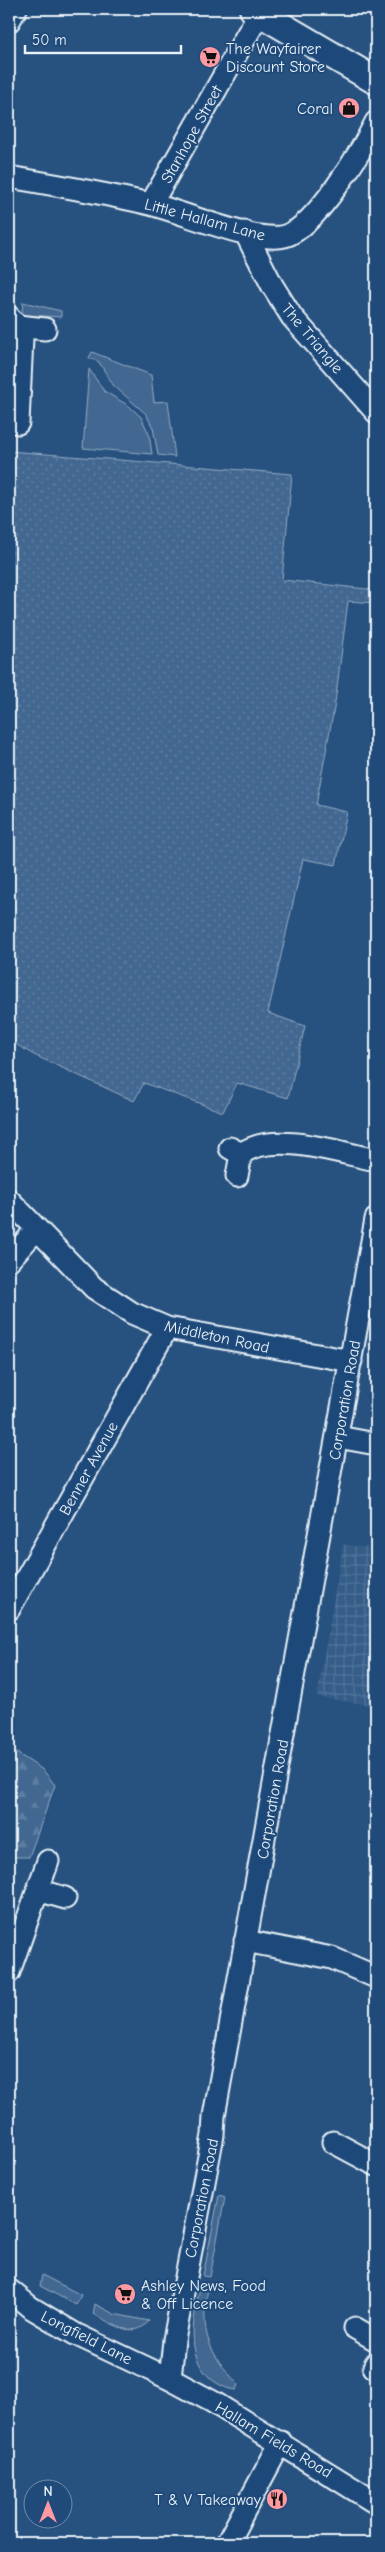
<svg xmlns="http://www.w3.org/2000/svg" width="385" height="2552" font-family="'Comic Neue',sans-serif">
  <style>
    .industrial { fill: url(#industrial-grid) }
    .grass { fill: #436891; stroke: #96acc4 }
    .forest { fill: url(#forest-firs); stroke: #96acc4 }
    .garden { fill: url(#garden-dots); stroke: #96acc4 }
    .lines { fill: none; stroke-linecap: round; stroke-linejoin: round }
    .minor-casing { stroke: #e8f1f8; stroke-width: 25 }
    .major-casing { stroke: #e8f1f8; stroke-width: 30 }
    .minor { stroke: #1f4a7a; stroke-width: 21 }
    .major { stroke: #1f4a7a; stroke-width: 26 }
    .labels { text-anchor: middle; stroke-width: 4; stroke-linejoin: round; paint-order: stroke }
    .poi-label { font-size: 16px; fill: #e8f1f8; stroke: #1f4a7a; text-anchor: start }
    .street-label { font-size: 16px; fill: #e8f1f8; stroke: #1f4a7a }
  </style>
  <defs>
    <pattern id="industrial-grid" width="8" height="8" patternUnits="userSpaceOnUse" patternTransform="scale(1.25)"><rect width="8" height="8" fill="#355d88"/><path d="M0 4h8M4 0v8" fill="none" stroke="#52759a"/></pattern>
    <pattern id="forest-firs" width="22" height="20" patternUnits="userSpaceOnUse" patternTransform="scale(1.25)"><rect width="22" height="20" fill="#436891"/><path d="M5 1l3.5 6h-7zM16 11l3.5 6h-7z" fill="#5e7ea1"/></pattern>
    <pattern id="garden-dots" width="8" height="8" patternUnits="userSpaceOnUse" patternTransform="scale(1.25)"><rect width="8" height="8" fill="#436891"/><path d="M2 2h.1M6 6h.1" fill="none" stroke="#5e7ea1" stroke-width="1.8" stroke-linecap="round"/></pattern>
  </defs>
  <rect width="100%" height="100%" fill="#27517f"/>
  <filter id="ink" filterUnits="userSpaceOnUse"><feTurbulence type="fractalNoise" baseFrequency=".02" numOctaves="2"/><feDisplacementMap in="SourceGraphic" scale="10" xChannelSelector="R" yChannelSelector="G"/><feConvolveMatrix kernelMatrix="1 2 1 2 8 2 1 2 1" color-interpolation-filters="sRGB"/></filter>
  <g filter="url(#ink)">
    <path class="industrial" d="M343,1545L376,1548V1706L317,1697Z"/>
    <path class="grass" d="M23,302L61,311V317L25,315L22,313Z
      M92,352L151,375L154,402L168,401L175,457L158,455L153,428L146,414L113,385L99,362L89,358Z
      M89,369L104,391L129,406L141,417L149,434L152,454L83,448Z
      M219,2195L225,2197L210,2277L203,2276Z
      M42,2275L81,2295L76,2305L40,2286Z
      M200,2287L208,2289C199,2331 209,2354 238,2384L236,2390C226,2389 219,2385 211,2379C184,2354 194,2318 200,2287Z
      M95,2304L114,2314L149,2321C134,2341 110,2322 93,2314Z"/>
    <path class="forest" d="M9,1748L43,1770L55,1785L29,1857H9Z"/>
    <path class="garden" d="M9,451L292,474L282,580L376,590V603L348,601L335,703L316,805L347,812L336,865L303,859L268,1013L305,1026L288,1098L237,1083L223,1112L144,1083L134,1101L34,1055L9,1040Z"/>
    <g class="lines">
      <g class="minor-casing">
        <path id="minor" d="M9,21L16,9
          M9,177C56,185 103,193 150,204C183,212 256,244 285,236C316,227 362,150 376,122
          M151,204L260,12
          M245,232L272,285L292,317L376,412
          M9,317L18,326L22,338L18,423
          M18,326L45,329
          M230,1148L241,1154L237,1176
          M241,1154C273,1130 340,1153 376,1160
          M9,1200L94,1288L132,1313L167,1328L351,1361
          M9,1260L36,1230
          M338,1437L376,1444
          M9,1609L167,1328
          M38,1890L65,1898
          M245,1941L332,1958L376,1977
          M9,1972L48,1861
          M333,2142L376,2165
          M9,2290L30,2307L75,2334L170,2379L213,2402L376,2503
          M355,2328L376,2340
          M374,2367L376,2363
          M170,2379L174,2340L213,2135L214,2116L376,1219
          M227,2543L281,2442"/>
      </g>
      <g class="major-casing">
        <path id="major" d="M253,9L376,81"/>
      </g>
      <use href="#minor" class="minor"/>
      <use href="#major" class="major"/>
    </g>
  </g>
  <defs>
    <g id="supermarket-disc" transform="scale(1.125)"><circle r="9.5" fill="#ff9aa2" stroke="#1f4a7a"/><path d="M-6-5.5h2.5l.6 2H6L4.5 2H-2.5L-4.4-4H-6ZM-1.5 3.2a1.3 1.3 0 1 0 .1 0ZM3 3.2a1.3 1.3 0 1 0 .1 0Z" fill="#111"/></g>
    <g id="shop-disc" transform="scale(1.125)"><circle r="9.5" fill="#ff9aa2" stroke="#1f4a7a"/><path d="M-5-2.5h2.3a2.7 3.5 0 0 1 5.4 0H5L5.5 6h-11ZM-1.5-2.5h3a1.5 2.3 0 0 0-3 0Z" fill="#111"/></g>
    <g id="restaurant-disc" transform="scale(1.125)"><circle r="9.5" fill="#ff9aa2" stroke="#1f4a7a"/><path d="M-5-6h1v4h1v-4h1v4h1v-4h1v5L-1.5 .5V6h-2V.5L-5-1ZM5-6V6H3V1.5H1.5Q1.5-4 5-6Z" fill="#111"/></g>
  </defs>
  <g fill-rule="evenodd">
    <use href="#supermarket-disc" x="210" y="57"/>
    <use href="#shop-disc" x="349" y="108"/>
    <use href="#supermarket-disc" x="125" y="2294"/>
    <use href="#restaurant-disc" x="277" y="2499"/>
  </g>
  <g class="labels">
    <g class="poi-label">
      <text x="226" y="54">The Wayfairer<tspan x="226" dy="18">Discount Store</tspan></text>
      <text x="333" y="114" text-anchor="end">Coral</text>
      <text x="141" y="2291">Ashley News, Food<tspan x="141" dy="18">&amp; Off Licence</tspan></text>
      <text x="261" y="2505" text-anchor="end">T &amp; V Takeaway</text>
    </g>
    <g class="street-label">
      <text transform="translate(191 134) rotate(-61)" y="6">Stanhope Street</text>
      <text transform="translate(205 219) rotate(15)" y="6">Little Hallam Lane</text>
      <text transform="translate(313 338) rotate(50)" y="6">The Triangle</text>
      <text transform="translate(217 1336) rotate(12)" y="6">Middleton Road</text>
      <text transform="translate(344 1400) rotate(-80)" y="6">Corporation Road</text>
      <text transform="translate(88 1468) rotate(-61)" y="6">Benner Avenue</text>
      <text transform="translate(272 1799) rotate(-80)" y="6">Corporation Road</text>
      <text transform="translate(201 2198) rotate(-79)" y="6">Corporation Road</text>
      <text transform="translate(87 2337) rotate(27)" y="6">Longfield Lane</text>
      <text transform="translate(274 2439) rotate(31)" y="6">Hallam Fields Road</text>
    </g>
  </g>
  <rect width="385" height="2552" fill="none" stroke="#1f4a7a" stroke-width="30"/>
  <rect x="15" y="15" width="355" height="2522" fill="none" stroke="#e8f1f8" stroke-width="2" filter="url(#ink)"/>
  <g transform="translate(48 2504)"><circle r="24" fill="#1f4a7a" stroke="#6f8dac"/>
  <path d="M0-4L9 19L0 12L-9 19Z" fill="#ff9aa2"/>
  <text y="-8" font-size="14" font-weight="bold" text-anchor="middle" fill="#e8f1f8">N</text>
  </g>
  <path d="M25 45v8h156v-8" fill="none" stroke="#e8f1f8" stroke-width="2.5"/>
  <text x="32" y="45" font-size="15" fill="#e8f1f8" stroke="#1f4a7a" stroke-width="4" paint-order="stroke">50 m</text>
</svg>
